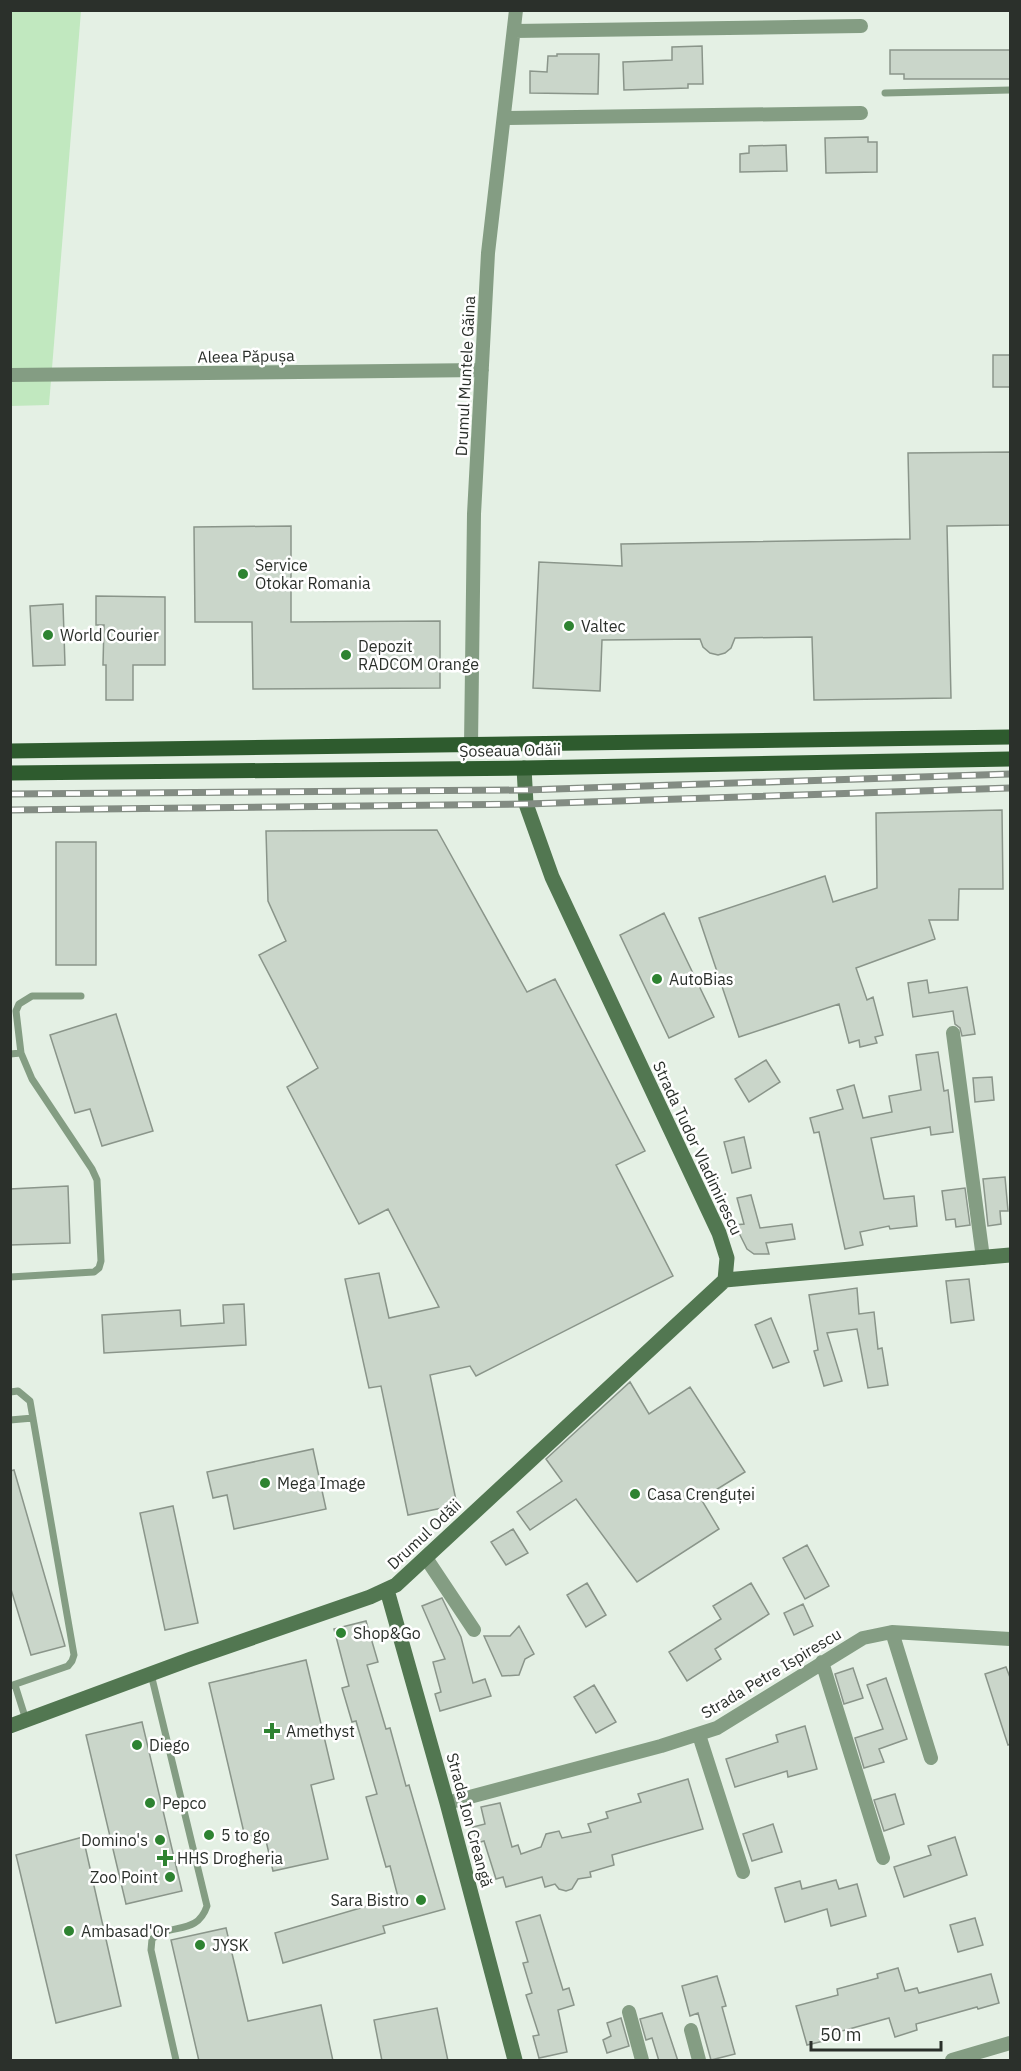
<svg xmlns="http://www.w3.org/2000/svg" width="1021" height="2071" font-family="'IBM Plex Sans',sans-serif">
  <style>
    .green { fill: #c1e8bf }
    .building { fill: #cad6ca; stroke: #8a958a; stroke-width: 1.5 }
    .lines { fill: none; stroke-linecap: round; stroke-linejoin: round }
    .lane { stroke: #849d83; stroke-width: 7 }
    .street { stroke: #849d83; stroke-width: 14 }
    .secondary { stroke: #527751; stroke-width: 15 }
    .primary { stroke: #2e5b2e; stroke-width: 15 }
    .rail-casing { stroke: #838c83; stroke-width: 7 }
    .rail { stroke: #fff; stroke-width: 4.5; stroke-dasharray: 14; stroke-linecap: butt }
    .poi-dot { fill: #2e8331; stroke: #fff; stroke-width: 2 }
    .labels { text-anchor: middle; stroke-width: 5; stroke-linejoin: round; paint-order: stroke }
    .street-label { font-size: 16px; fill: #2b302b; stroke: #fff }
    .poi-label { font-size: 16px; fill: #2b302b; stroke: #fff; text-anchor: start }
  </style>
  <rect width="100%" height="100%" fill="#e4f0e4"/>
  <path class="green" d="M10,11H81L49,405L11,406Z"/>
  <path class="building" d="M702,46L703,84H688V88L624,90L623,62L672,60V47Z
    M890,50H1011V79H904V74H890Z
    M557,54H599L598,94L530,93V71L547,72L548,56H557Z
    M868,137V142H877V172L826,173L825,138Z
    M786,145L787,171L740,172V154L749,153V146Z
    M993,355H1011V387H993Z
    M1011,452V525L947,526L951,698L814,700L812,637L735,638L731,648L725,653L718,655L710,653L703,647L700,639L602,640L600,691L533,688L539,562L622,566L621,544L910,539L908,453Z
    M291,526V622L440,621V688L253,689L252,622H195L194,527Z
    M96,596L165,597V665H133V700H106V665H103L104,625H96Z
    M63,604L65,665L33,666L30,606Z
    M1002,810L1003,889H959L958,920H929L935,939L856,968L867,1000L873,997L883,1035L875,1037L877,1043L860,1047L859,1040L849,1043L839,1004L739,1037L699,918L825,876L833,902L877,888L876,813Z
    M437,830L527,992L555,979L645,1151L616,1165L673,1276L476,1376L470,1366L430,1375L457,1505L408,1515L381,1386L369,1388L345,1279L379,1273L389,1318L439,1307L388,1209L359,1224L287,1087L318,1068L259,955L286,941L268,901L266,831Z
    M56,842H96V965H56Z
    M664,913L714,1017L669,1038L620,935Z
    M927,980L929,993L967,987L975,1034L962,1036L960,1028L955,1024L953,1011L913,1017L908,983Z
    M116,1014L153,1131L102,1146L90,1109L75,1113L50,1035Z
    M938,1052L944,1091L948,1090L953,1132L931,1135L930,1127L871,1138L884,1199L914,1196L917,1226L890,1229L889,1226L860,1232L863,1245L845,1249L819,1132L814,1133L810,1118L843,1109L837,1090L854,1085L863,1118L892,1112L889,1096L921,1090L916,1055Z
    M766,1060L780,1082L749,1102L735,1079Z
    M992,1077L994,1100L975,1102L973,1078Z
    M744,1137L751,1168L732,1173L724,1142Z
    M1005,1177L1008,1211H1000L1001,1224L988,1226L983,1179Z
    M68,1186L70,1243L10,1245V1189Z
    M965,1188L970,1225L956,1227L955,1219L946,1220L942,1191Z
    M751,1195L760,1228L792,1224L795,1239L766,1243L769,1254H754L747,1249L735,1225L744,1224L737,1198Z
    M969,1279L974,1320L951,1323L946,1281Z
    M857,1288L859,1314L874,1312L878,1349L882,1348L888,1385L868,1388L857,1329L827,1333L842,1381L824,1386L814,1351L818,1350L809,1295Z
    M244,1304L246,1345L104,1353L102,1315L180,1310L181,1326L224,1323L223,1305Z
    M771,1318L789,1362L773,1368L755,1325Z
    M630,1382L649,1414L690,1387L745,1472L701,1499L719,1529L637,1582L576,1499L530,1530L517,1512L562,1481L546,1459Z
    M313,1449L326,1509L234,1529L227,1495L213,1498L207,1472Z
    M14,1470L65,1646L31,1655L10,1586V1471Z
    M173,1506L198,1623L165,1630L140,1513Z
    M513,1529L528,1553L506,1565L491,1542Z
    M807,1545L829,1586L805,1599L783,1558Z
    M587,1583L606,1615L586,1627L567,1595Z
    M751,1583L769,1614L715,1649L721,1659L687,1681L669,1652L721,1619L713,1606Z
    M442,1598L461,1637L473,1683L485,1679L491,1696L440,1711L435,1694L441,1692L433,1662L445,1659L422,1606Z
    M803,1604L813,1626L794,1635L784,1613Z
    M366,1621L378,1662L367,1665L386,1729L390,1728L406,1786L409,1785L445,1909L383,1926L385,1933L283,1963L275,1933L398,1897L390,1866L386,1867L366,1797L377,1794L356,1721L352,1722L342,1688L349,1686L334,1629Z
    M519,1626L534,1654L525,1659L519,1675L502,1676L484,1636H510Z
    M306,1660L334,1779L311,1785L328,1859L273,1871L264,1832L245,1837L209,1683Z
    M1006,1667L1011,1680V1744L1008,1745L985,1674Z
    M853,1668L863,1698L844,1704L835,1674Z
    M886,1678L907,1739L879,1749L884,1762L864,1768L855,1738L883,1729L867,1685Z
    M594,1685L616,1722L596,1733L574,1697Z
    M142,1722L182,1891L126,1904L86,1735Z
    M805,1726L817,1769L788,1777L787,1771L735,1787L726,1759L778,1742L776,1735Z
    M688,1779L703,1829L612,1855L614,1865L590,1872L591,1877L578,1879L572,1889L566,1891L559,1889L555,1884L545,1887L542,1877L506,1887L503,1877L496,1879L484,1841L477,1843L473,1827L485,1824L481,1807L500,1803L512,1847L518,1845L521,1854L541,1847L546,1834L559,1831L562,1838L591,1832L588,1824L608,1818L606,1812L641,1802L638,1794Z
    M895,1794L904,1824L884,1831L874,1800Z
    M773,1824L782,1852L752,1861L743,1834Z
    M83,1837L121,2006L56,2023L16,1855Z
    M955,1837L967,1875L904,1897L894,1867L931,1855L928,1846Z
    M836,1880L839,1889L857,1884L866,1916L831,1926L827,1909L785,1922L775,1888L800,1881L802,1889Z
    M540,1915L563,1990L569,1988L574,2005L558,2010L567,2052L539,2058L533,2036L539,2035L526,1995L532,1993L523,1963L528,1962L516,1922Z
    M975,1918L983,1945L958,1952L950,1925Z
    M226,1928L248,2021L321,2005L333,2061H199L171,1940Z
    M898,1968L905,1991L917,1988L919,1993L991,1974L999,2003L978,2009L977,2007L916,2024L917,2030L895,2037L889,2018L831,2034L832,2039L807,2045L796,2006L838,1995L837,1989L878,1978L877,1974Z
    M717,1976L726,2006L722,2007L735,2054L711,2060L698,2013L690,2016L682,1986Z
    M437,2008L448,2061H382L374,2020Z
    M662,2013L678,2061H659L652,2038L646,2040L640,2019Z
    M621,2018L629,2046L607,2053L603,2040L611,2036L607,2023Z"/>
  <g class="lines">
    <path class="lane" d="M885,93L1010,90
      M10,1054L21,1053
      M10,1277L94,1272L99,1268L101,1261L97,1180L92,1169L32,1079L21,1053L16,1011L19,1004L32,996H81
      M10,1392L18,1391L30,1401L74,1655L72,1661L68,1666L10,1686
      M10,1420L33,1418
      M151,1674L207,1906C197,1936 171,1922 152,1939L151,1950L176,2060
      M15,1685L26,1720"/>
    <path class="street" d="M514,31L861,26
      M504,118L861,113
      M10,375L482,370
      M471,745L474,514L488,253L516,10
      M953,1033L983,1258
      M426,1558L474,1630
      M892,1632L931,1758
      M822,1662L883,1858
      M699,1735L743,1872
      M447,1803L661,1746L717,1728L863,1638L892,1632L1010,1639
      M629,2012L642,2060
      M691,2030L699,2060
      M952,2060L1010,2043"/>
    <path class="secondary" d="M524,768L526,804L552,877L719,1233L727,1258L725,1280
      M725,1280L1010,1255
      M387,1590L447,1803L515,2060
      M10,1726L191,1659L370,1597L396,1585L725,1280"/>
    <path class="primary" d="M10,751L1010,737
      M10,773L524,768L1010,759"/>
    <g class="rail-casing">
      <path id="rail" d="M10,794L525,790L1010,774
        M10,810L526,804L1010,788"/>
    </g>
    <use href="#rail" class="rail"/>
  </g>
  <g class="poi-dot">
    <circle cx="243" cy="574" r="6"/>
    <circle cx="569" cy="626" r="6"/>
    <circle cx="48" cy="635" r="6"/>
    <circle cx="346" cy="655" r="6"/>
    <circle cx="657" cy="979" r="6"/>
    <circle cx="265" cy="1483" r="6"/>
    <circle cx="635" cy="1494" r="6"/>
    <circle cx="341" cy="1633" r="6"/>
    <path d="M269 1722h6v6h6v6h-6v6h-6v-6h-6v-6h6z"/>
    <circle cx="137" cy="1745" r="6"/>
    <circle cx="150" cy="1803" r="6"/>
    <circle cx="209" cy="1835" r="6"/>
    <circle cx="160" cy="1840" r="6"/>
    <path d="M162 1849h6v6h6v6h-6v6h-6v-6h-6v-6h6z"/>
    <circle cx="170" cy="1877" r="6"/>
    <circle cx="421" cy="1900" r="6"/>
    <circle cx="69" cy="1931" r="6"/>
    <circle cx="200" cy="1945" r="6"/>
  </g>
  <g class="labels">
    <g class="street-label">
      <text transform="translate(246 356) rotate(-1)" y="6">Aleea Păpușa</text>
      <text transform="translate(465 376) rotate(-87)" y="6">Drumul Muntele Găina</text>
      <text transform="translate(510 750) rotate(-1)" y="6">Șoseaua Odăii</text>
      <text transform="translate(698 1148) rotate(65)" y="6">Strada Tudor Vladimirescu</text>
      <text transform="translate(424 1534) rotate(-43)" y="6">Drumul Odăii</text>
      <text transform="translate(771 1673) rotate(-31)" y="6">Strada Petre Ispirescu</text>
      <text transform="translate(470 1820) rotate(75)" y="6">Strada Ion Creangă</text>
    </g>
    <g class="poi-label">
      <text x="255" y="571">Service<tspan x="255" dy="18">Otokar Romania</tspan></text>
      <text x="581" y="632">Valtec</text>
      <text x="60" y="641">World Courier</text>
      <text x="358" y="652">Depozit<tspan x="358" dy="18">RADCOM Orange</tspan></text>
      <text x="669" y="985">AutoBias</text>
      <text x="277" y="1489">Mega Image</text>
      <text x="647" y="1500">Casa Crenguței</text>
      <text x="353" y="1639">Shop&amp;Go</text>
      <text x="286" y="1737">Amethyst</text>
      <text x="149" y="1751">Diego</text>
      <text x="162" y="1809">Pepco</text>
      <text x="221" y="1841">5 to go</text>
      <text x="148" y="1846" text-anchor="end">Domino's</text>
      <text x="177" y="1864">HHS Drogheria</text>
      <text x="158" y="1883" text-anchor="end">Zoo Point</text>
      <text x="409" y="1906" text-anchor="end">Sara Bistro</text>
      <text x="81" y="1937">Ambasad'Or</text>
      <text x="212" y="1951">JYSK</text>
    </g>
  </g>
  <rect width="1021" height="2071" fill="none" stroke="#2b302b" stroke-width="24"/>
  <path d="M811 2041v9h130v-9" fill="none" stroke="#2b302b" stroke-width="3"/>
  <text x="820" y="2041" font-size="18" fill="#2b302b" stroke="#ffffff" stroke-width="4.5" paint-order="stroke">50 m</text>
</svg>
